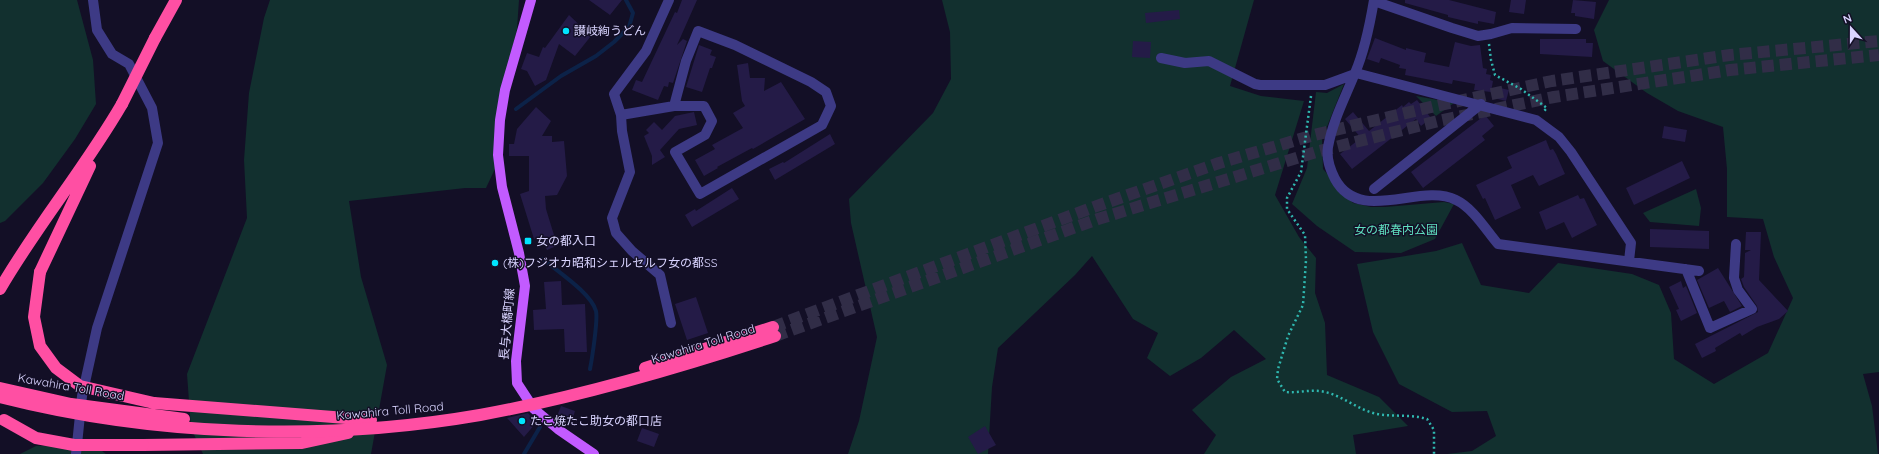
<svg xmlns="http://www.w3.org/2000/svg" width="1879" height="454" font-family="Quicksand,'Noto Sans JP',sans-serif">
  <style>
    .green { fill: #12302f }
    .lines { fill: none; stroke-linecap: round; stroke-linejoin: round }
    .stream { stroke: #0c2248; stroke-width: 4 }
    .building { fill: #241b47 }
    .highway-tunnel { stroke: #312d47; stroke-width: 12; stroke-dasharray: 12 6; stroke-linecap: butt }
    .path { stroke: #2fb8b0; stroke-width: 2.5; stroke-dasharray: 2 3; stroke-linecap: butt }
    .minor { stroke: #3d3a85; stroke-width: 10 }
    .major { stroke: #c25bff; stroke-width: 10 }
    .highway { stroke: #ff4fa3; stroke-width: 12 }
    .highway-bridge { stroke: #ff4fa3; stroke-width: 12 }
    .poi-dot { fill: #00e5ff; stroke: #130f26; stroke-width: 1.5 }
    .labels { text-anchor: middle; stroke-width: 3; stroke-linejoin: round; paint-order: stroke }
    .poi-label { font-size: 12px; fill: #d9d4ff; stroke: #130f26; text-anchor: start }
    .park-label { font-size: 12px; fill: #5fe0c0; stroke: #130f26 }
    .street-label { font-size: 12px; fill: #d9d4ff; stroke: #130f26 }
  </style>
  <rect width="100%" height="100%" fill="#130f26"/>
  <path class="green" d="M0,0H77L93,60L96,104L75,139L43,183L5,221L0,223Z
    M270,0H519L517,29L499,104L500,158L486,188H465L349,201L361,277L387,365L371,454H203L191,428L187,374L247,218L244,160L249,93L264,18Z
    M942,0H1254L1230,86L1261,96L1304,101L1275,195L1299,237L1316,258L1315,293L1325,323L1327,375L1379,397L1408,426L1353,435L1356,454H1204L1216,435L1192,410L1231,377L1266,359L1234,330L1201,358L1170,376L1147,358L1158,333L1133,319L1092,256L1075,275L998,348L992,387L988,454H848L859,421L877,337L851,223L849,199L933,113L951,79L950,32Z
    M1609,0H1879V372L1863,374L1872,406L1878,454H1447L1472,451L1496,436L1487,411L1452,412L1399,384L1373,332L1357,264L1436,251L1462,243L1481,285L1529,293L1558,263L1632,274L1659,285L1671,313L1674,359L1714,384L1768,353L1793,298L1774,257L1763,219L1727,217V169L1723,127L1678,111L1647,93L1603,61L1594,30Z
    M1344,84L1322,139L1323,169L1353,203L1371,207H1385L1444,202L1454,204L1435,239L1401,253L1355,252L1317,226L1292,204L1307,168L1316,92L1327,93Z
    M1416,96L1454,103L1436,116Z
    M1696,189L1701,208L1699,226L1650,222L1643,213Z
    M65,445H94L106,454H20L36,446Z"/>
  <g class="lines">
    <path class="stream" d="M516,109L561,76L596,56L614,42L629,27L633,13L626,0
      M543,259C558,272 591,293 596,311C598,320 592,359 590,369
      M524,454L540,427"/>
  </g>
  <path class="building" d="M589,0H622L610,15Z
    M682,0H697L677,45L683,39L687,41L673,83L669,82L668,87L664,86L658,100L632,90L636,80L642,82L675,12L677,13Z
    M1405,0H1449L1496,12L1494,24L1478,21V24L1448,17V15L1405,3Z
    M1511,0H1526L1524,14L1509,12Z
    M1573,0L1596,2L1594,19L1575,16V13H1571Z
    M1179,10L1180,19L1146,23L1145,13Z
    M569,15L591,36L575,56L559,44L546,80L535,86L527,71L521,69L527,53L539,57L543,47L545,48Z
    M1375,38L1406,50V48L1426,53L1424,62L1449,67L1455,42L1471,46L1480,45L1483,68L1487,69L1486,74L1491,75L1490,80L1493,81L1491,92L1474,90L1475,84L1453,80L1452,84L1405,75L1406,69L1399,68L1400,65L1381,58L1379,63L1367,59Z
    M1540,39H1586V43H1593L1592,57L1540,54Z
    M1133,41L1151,42L1150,58L1132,57Z
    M699,45L712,50L710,55L716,57L712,68H710L702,92L686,87Z
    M748,63L750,78H765L764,91L781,82L805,119L753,149L752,148L717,167L718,168L704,176L695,160L715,149L712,145L743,128L733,113L745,106L742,101L737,65Z
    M1496,87L1509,90L1506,101L1494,98Z
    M1417,100L1431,118L1421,126L1416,119L1352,169L1340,154L1361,138L1345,119L1353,112L1369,131L1402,105L1403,107L1409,102L1411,104Z
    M536,107L551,121L542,136H552V142L564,141L567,176L557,195L545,196L546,209L554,235H555L559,245L547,250L541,237L534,239L520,194L529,191V156H509V144H514L517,129Z
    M694,112L697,125L679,129L660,150L665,157L652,165V156L644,136L649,133L646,130L654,122L662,130L675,116Z
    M1485,115L1494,126L1482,136L1485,140L1423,188L1411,172Z
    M1664,126L1687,130L1685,142L1662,138Z
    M830,134L835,144L775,180L769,169L783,162L784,163Z
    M1546,140L1550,150L1553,149L1556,154L1565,174L1539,186L1533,175L1511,185L1521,208L1495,220L1485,198L1483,199L1476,185L1512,168L1507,157Z
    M1682,161L1690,178L1634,205L1626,188Z
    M732,188L739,199L692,227L685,215L695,209L696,211Z
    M1578,195L1580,199L1584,198L1597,225L1572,238L1564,222L1546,230L1539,212Z
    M1650,229L1709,231V249L1650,247Z
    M1746,232H1761L1759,280L1788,311L1779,319L1757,327L1742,336L1740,333L1715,348L1716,351L1702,358L1695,344L1758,312L1757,306L1744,287L1741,279L1744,277L1745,253L1751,250H1745Z
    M1718,268L1742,306L1730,312L1724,301L1709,308L1697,280Z
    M561,281L562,305L585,304L587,352H565L564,329L534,330L533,310L546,309L544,282Z
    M1681,281L1683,288L1686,286L1697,313L1681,321L1676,310L1679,309L1669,287Z
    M696,297L708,333L687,340L675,304Z
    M561,406L575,411L572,421L557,416Z
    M528,413L536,423L524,437L507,418Z
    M985,426L996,445L978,454L968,437Z
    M642,428L659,434L654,447L637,441Z"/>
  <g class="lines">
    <path class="highway-tunnel" d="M773,327L1094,207L1219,163L1314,135L1435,106L1552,81L1730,55L1879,41
      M775,336L1098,219L1316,152L1438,121L1554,97L1730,70L1879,55"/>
    <path class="path" d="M1489,44L1491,60L1495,75L1521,89L1547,108L1543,112
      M1311,96L1301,172L1287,198V209L1305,235L1306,260L1303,305L1288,336L1278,369L1277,379L1285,392C1297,393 1308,390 1319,391C1340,393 1357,410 1377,414C1394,417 1411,414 1427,419L1434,430V454"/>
    <path class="minor" d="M669,0L646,51L614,94L621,115L622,131L630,172L612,218L616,233L632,251L660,275L671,323
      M1374,0C1370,24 1365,50 1355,73C1345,98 1333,120 1328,147C1326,159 1330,169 1335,179C1360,225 1420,182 1456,200C1473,208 1486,230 1498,244L1699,271
      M1374,1L1452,28L1478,36L1491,34L1512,28L1576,29
      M698,31L735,45L811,82L826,92L831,106L822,125L700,194L675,152L705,135L712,121L704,106H674L686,61Z
      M1161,58L1185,63L1209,61L1255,84L1260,85H1325L1355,74
      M1356,73L1536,120L1559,137L1571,152L1631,243L1629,261
      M621,115L674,106
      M1374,189L1481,104
      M1686,269L1710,328L1752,309L1738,290L1734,278L1736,244
      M76,454L82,396L97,328L158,143L152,108L129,64L112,54L97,30L93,0"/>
    <path class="major" d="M531,0L505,90L500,120L498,155L502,187L519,253L525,286L516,361L517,383L534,409L559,430L594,454"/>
    <path class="highway" d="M155,38L176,0
      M40,272L90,166
      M0,289C37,225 85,168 122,104
      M154,403L371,420
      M143,445L302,443L348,433"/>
    <path class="highway-bridge" d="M122,104L155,38
      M40,272L34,317L40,346L56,368L80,386L154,403
      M645,368L773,327
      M0,388L71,404L184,419
      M0,397C153,436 324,442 480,415C580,397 678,368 775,336
      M4,420L36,438L74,445H143"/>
  </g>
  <g class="poi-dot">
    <circle cx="566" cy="31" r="4"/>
    <rect x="524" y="237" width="8" height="8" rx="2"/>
    <circle cx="495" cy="263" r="4"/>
    <circle cx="522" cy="421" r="4"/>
  </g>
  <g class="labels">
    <g class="poi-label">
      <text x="574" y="35">讃岐絢うどん</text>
      <text x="536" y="245">女の都入口</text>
      <text x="503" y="267">(株)フジオカ昭和シェルセルフ女の都SS</text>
      <text x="530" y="425">たこ焼たこ助女の都口店</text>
    </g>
    <g class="park-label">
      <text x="1396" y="234">女の都春内公園</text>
    </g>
    <g class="street-label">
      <text transform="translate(507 324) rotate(-85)" y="4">長与大橋町線</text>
      <text transform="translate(703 344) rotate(-17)" y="4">Kawahira Toll Road</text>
      <text transform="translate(71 387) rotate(10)" y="4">Kawahira Toll Road</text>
      <text transform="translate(390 411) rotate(-5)" y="4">Kawahira Toll Road</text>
    </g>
  </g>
  <g transform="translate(1851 28) rotate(339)" stroke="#130f26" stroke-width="3" paint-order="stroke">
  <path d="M0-3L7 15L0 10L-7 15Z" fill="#d9d4ff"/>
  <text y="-6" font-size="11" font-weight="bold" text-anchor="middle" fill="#d9d4ff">N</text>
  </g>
</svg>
